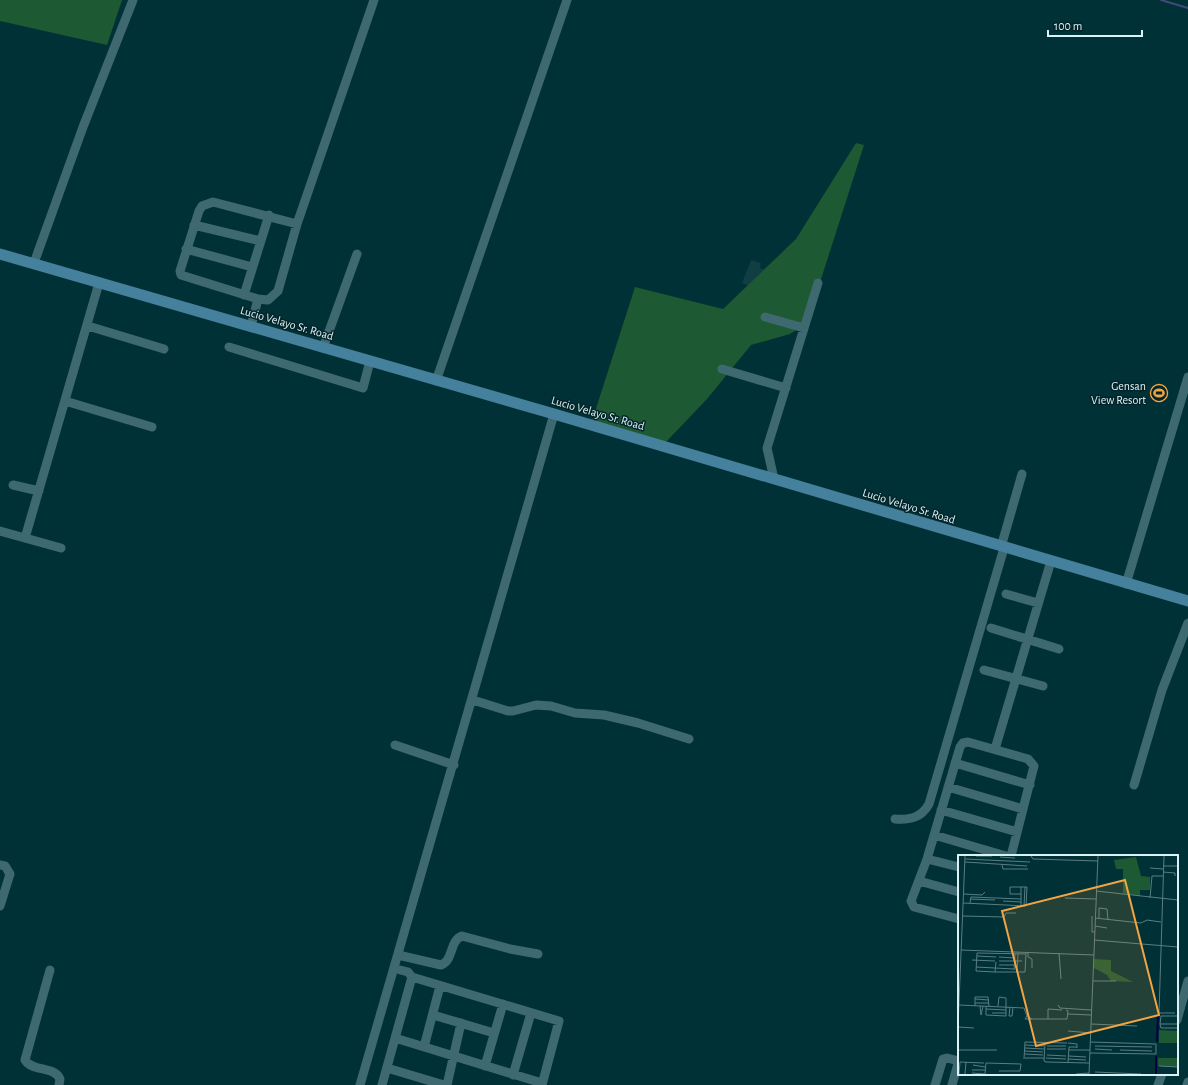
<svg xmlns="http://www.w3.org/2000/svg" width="1188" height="1085" font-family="'Alegreya Sans',sans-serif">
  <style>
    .built { fill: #113e42 }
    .green { fill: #1d5932 }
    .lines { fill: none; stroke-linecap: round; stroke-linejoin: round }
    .stream { stroke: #424977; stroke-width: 2 }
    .minor { stroke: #3f6970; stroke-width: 9 }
    .major { stroke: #45819c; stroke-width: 11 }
    .labels { text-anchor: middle; stroke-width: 3; stroke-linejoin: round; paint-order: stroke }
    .street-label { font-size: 12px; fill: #dbf2f5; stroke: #03252a }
    .poi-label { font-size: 12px; fill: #dbf2f5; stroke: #03252a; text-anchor: end }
    .inset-river { fill: none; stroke: #000141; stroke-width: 2 }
    .inset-road { fill: none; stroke: #587e82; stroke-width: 1 }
    .view { fill: #f3a443; fill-opacity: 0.15; stroke: #f3a443; stroke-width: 2 }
    .inset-edge { fill: none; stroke: #dbf2f5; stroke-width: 2 }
  </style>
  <rect width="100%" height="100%" fill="#003136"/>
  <path class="built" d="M751,260L761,263L760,268L769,272L762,290L742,283Z"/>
  <path class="green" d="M0,0H122L107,45L0,21Z
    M856,143L864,145L807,323L790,334L751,345L707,399L666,442L592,421L635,287L723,309L796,239Z"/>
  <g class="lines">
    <path class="stream" d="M1161,0L1188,8"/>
    <path class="minor" d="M194,225L261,241
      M186,249L252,267
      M34,263L83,127L133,0
      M244,295L269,215
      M258,299L181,275L180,271L199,211L202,206L213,202L297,224
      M765,317L804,328
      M88,326L164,349
      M251,326L258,299L268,300L278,291L297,224L374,0
      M229,347L363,388L370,361
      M323,348L357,254
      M722,369L786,388
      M436,381L567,0
      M65,401L152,427
      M774,479L767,448L818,283
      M13,485L39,491
      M0,531L61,548
      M25,538L99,283
      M1001,547L1022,474
      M1126,584L1188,377
      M1006,594L1038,603
      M991,628L1059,649
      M984,670L1043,686
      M473,700L508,711H513L536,705L551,706L575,713L604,715L638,723L689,739
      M395,745L454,765
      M995,749L1051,561
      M955,763L1030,785
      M1134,785L1162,690L1188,623
      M948,787L1023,809
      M941,810L1017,832
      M895,819C910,820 921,818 929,804L1004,548
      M934,835L1006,856
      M927,859L959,867
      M0,865L5,866L10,874L0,906
      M919,881L959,892
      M959,919L914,907L911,901L927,859L960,747L963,743L968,742L1028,759L1034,766L1011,856
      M398,955L441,965C454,960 449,941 462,936L510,949L538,954
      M50,970L25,1060C32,1072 55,1066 60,1079L59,1085
      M400,970L408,972L412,977L559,1021L542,1085
      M433,1015L494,1033
      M1177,1020L1188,981
      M395,1038L542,1083
      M424,1047L440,986
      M485,1066L503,1004
      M387,1068L444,1085
      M513,1075L531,1013
      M360,1085L554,414
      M382,1085L412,977
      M447,1085L461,1023
      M935,1085L943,1059L947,1058L959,1061
      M952,1085L959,1060
      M1158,1085L1162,1074
      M1187,1085L1188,1082"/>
    <path class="major" d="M0,254L554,414L1188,601"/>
  </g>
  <defs>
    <g id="stadium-ring" transform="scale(0.9)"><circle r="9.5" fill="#03252a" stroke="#f3a443" stroke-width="1.5"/><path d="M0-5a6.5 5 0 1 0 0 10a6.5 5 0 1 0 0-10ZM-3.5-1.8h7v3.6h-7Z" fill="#f3a443"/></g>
  </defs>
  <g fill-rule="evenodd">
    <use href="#stadium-ring" x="1159" y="393"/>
  </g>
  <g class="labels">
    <g class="street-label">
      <text transform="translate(287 323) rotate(16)" y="4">Lucio Velayo Sr. Road</text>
      <text transform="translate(598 413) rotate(16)" y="4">Lucio Velayo Sr. Road</text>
      <text transform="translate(909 506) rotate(17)" y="4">Lucio Velayo Sr. Road</text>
    </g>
    <g class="poi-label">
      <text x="1146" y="390">Gensan<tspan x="1146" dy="14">View Resort</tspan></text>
    </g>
  </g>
  <g transform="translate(958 855)">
    <rect width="220" height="220" fill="#003136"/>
    <path d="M178,2L183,21L192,22V35H182V41L165,38V14H158L156,5ZM136,104L153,105V116L175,127L153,126L149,120L136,113ZM201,175L220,176V188H201ZM200,203H220V212L200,211Z" fill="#1d5932"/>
    <path class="inset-river" d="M199,187L200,159M198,201V219"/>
    <path class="inset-road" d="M18,1H34M73,1L75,4L140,6M206,1L201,158H217M42,2L57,3M7,4L72,7M7,7L69,11M44,10L45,14H70M205,11H220M192,13L205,14M205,17L217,18V21M138,36L220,45M6,39L24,40L27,37M107,43L138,44M192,43L194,21H205M12,44L37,45M45,46L63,47M5,48L68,51L69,32H52V39H63M12,48L13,42L63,44M63,50V32M66,51L67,32M4,61L46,62L48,58H58M134,61V77H137M137,63L183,68L189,65L203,67M141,63V53L149,54L150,65M137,71L149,73M136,85L220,92M3,95L136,100M70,97V102L74,104V113M101,98L103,124M19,101L38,102M41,102L57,103M14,105L37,106M41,106H64M38,107L37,117H67L68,98M41,110H56M18,112L56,114M56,115L57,99M37,117L18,116L19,98L68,99M59,117L60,99M135,126H158M17,144L31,145M17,148H31M1,150L66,153L69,161L74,164M100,150L102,153L133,155M17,151V142H30L31,151M22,151L23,160L25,151M28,151V160L48,161V152M40,151L41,142L48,143V152M52,152L51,161H54L55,152M28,154L48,155M34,158H48M110,159L133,160M69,161L67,164H109L110,156L108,155M220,161H203L202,169L203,173H220M90,164V154L104,155M133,169L179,171M202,169H220M0,172L16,173M0,172L7,1M110,176L133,178M87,188L86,206L88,207M110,188L119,189V193M67,190L86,191M89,191H108M137,191L194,192M67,193L86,194M89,194H108M137,194L154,195M0,195H39M111,195H132M162,195L194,196M67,196L85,197M132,198L198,199V189L132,187M67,199L85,200M89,200L108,201M111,201L128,202M67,203H86M88,203L108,204M66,204L67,187L109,188M110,204L128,205M88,207L131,208M110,207L111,192H119M15,210L27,212M201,211L220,212M14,215H27M137,217L183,219M14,218L27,219M1,219L2,207L26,208M7,219L8,207M27,219L28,208L63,209L62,216H41M118,219L131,218M131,219L140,1"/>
    <path class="view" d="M167,25L201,160L78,191L44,56Z"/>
    <rect width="220" height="220" class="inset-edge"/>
  </g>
  <path d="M1048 30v6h94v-6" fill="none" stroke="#dbf2f5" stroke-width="2"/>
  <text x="1054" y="30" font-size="12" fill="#dbf2f5" stroke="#03252a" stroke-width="3" paint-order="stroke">100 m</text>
</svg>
